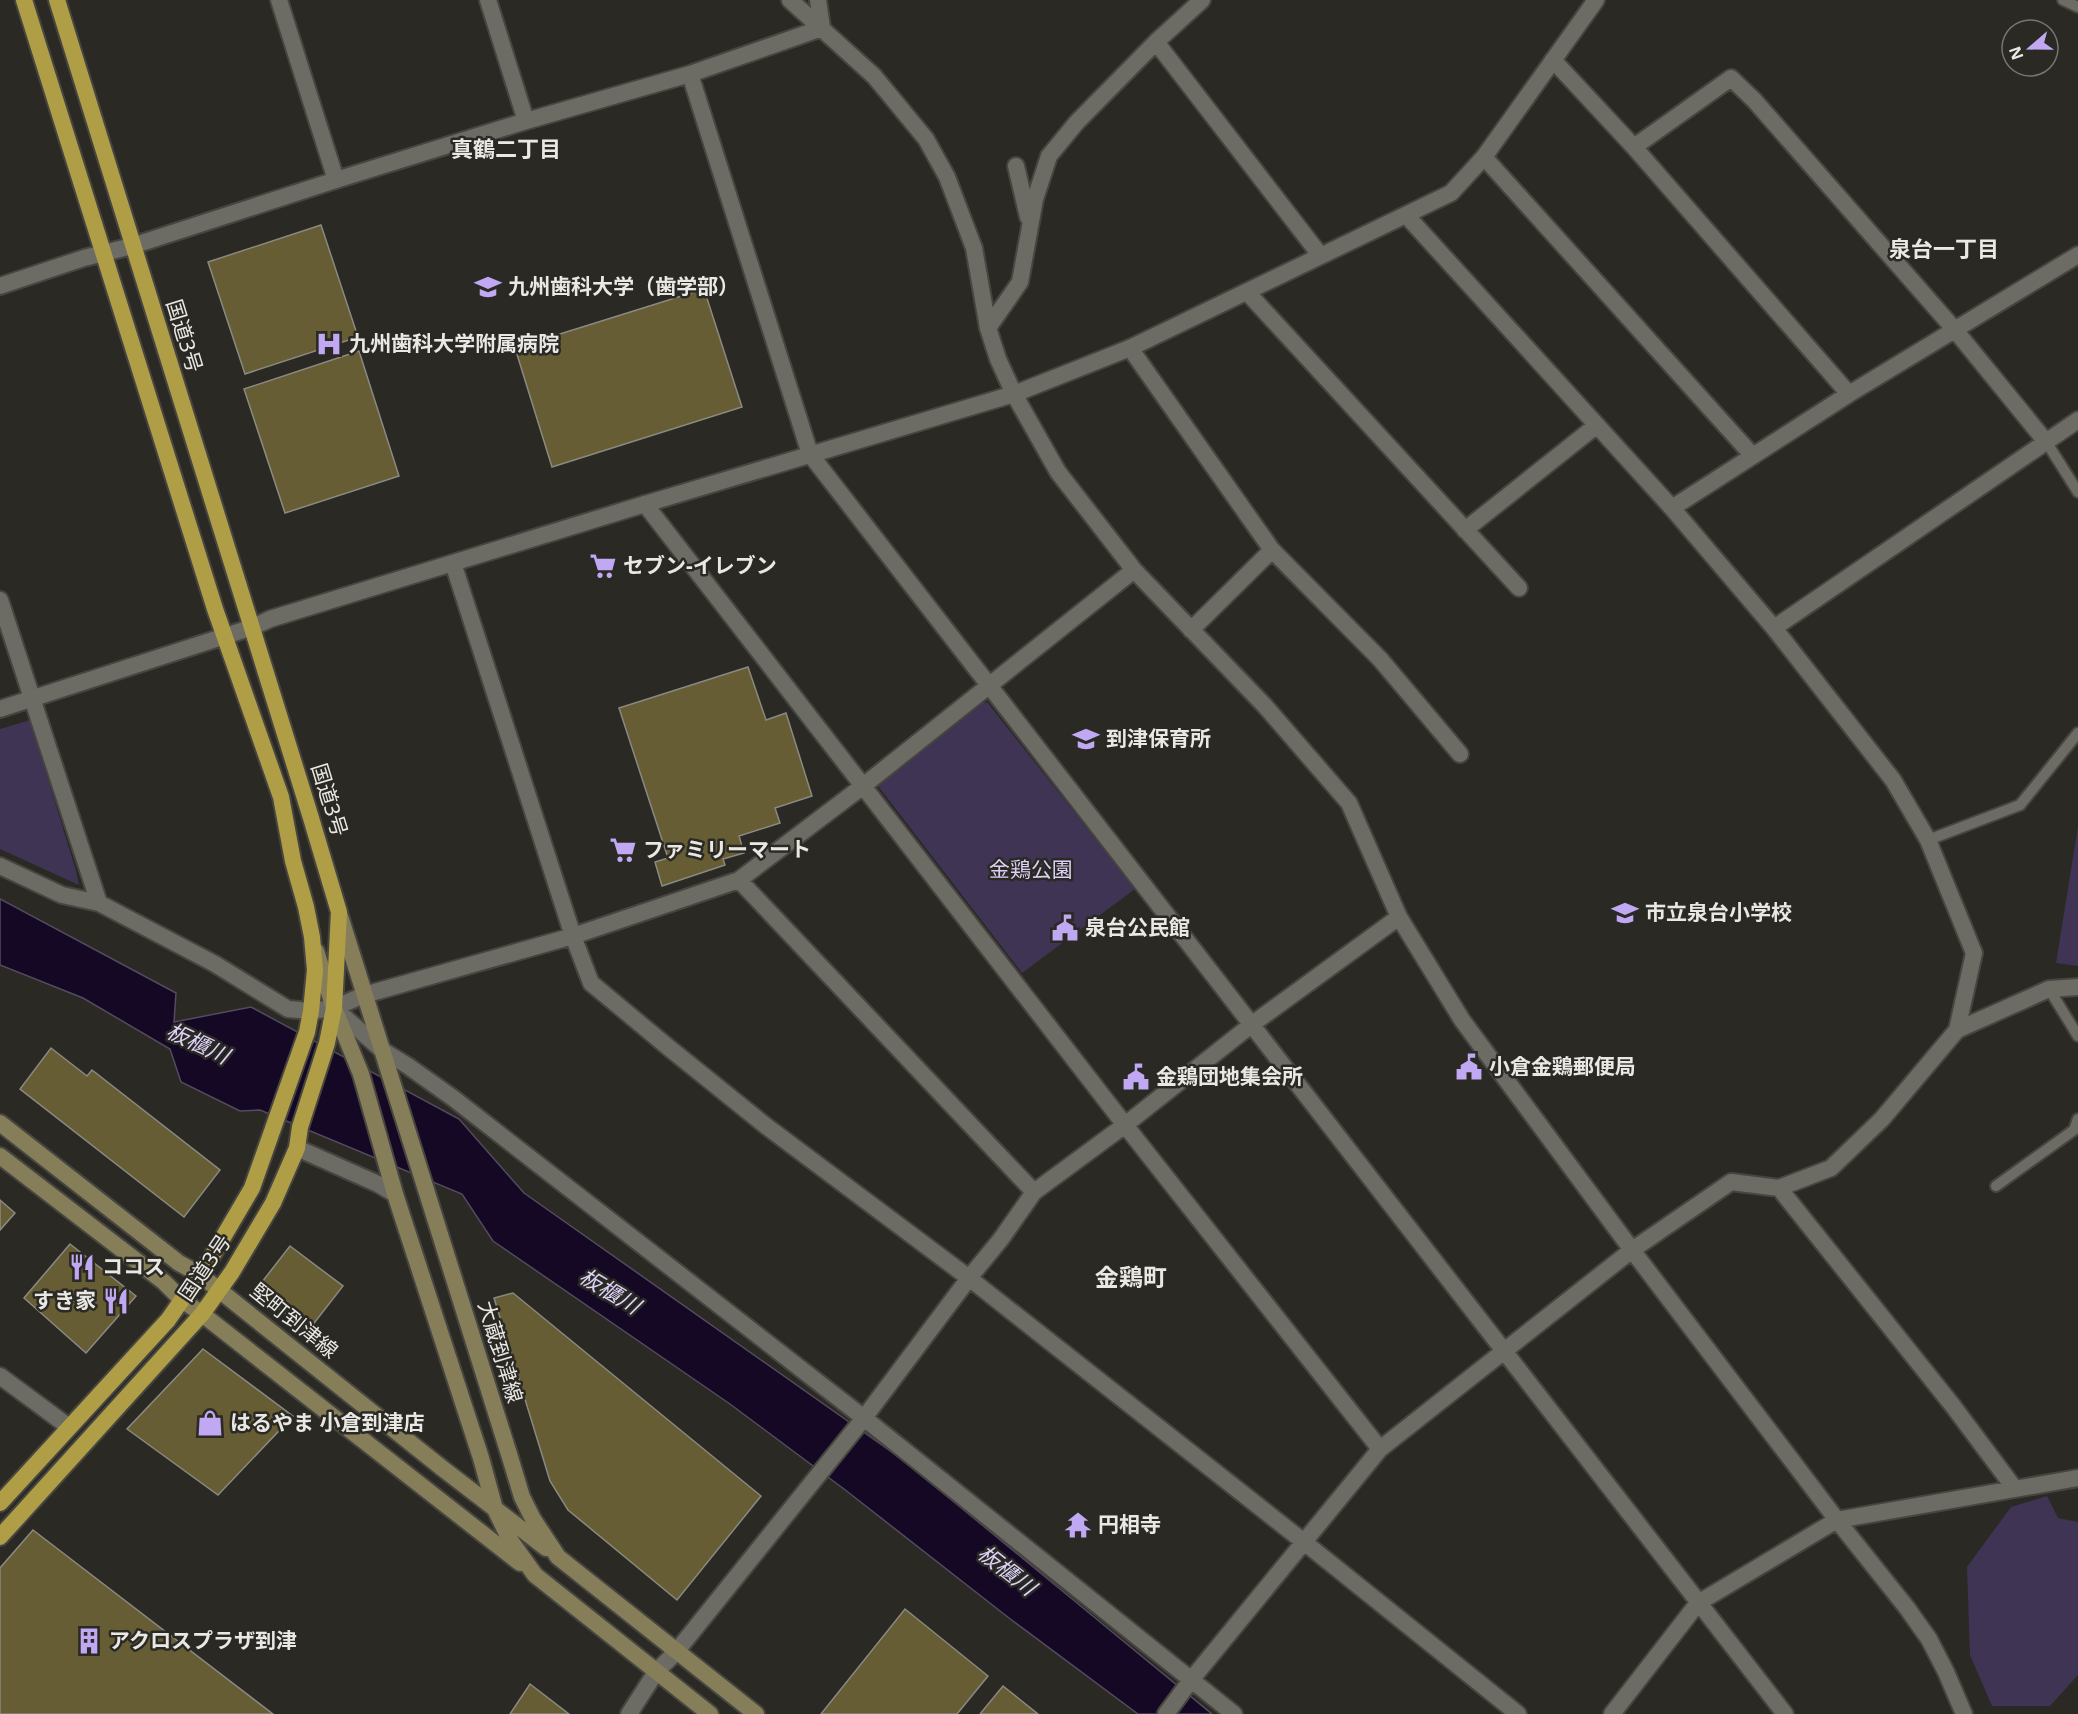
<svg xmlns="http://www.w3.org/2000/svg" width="2078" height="1714" font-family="'Noto Sans','Noto Sans JP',sans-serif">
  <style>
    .green { fill: #3f3454 }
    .water { fill: #140825; stroke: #544b5e; stroke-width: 1.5 }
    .building { fill: #665d35; stroke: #8a8982; stroke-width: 1.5 }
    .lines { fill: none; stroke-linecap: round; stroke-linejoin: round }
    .service-casing { stroke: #464541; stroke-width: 14 }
    .minor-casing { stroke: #464541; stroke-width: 20 }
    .tertiary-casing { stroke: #464541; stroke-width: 20 }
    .secondary-casing { stroke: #464541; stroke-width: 20 }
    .trunk-casing { stroke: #464541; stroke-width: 20 }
    .service { stroke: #6c6b64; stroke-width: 10 }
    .minor { stroke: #6c6b64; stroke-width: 16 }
    .tertiary { stroke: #6c6b64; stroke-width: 16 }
    .secondary { stroke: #867e59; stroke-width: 16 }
    .trunk { stroke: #b09e46; stroke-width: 16 }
    .labels { text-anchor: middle; stroke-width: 5; stroke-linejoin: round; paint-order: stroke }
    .poi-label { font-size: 21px; font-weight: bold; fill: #e9e8e4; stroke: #2a2924; text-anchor: start }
    .street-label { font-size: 21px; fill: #e9e8e4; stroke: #2a2924 }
    .park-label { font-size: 21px; fill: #dcd0f7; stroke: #2a2924 }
    .neighbourhood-label { font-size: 22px; font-weight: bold; fill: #e9e8e4; stroke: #2a2924 }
    .water-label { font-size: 22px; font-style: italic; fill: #ddd2f8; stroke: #2a2924 }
    .quarter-label { font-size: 24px; font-weight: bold; fill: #e9e8e4; stroke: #2a2924 }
  </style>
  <rect width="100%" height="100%" fill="#2a2924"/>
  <path class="green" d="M987,702L1135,889L1022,973L878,786L979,704Z
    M30,720L76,871L79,885L0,849V729Z
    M2078,826V966L2056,963Z
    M2047,1496L2058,1518L2078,1522V1675L2050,1706H1992L1970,1655L1967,1567L2011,1507Z"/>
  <path class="water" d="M0,899L176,993L174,1022L251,1007L459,1119L524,1193L903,1460L1212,1714H1138L1009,1618L844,1489L730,1404L493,1241L462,1194L260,1110L240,1111L181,1082L170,1049L83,998L0,965Z"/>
  <path class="building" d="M321,225L358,337L245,374L208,262Z
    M704,289L742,407L552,467L515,348Z
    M359,351L399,476L285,513L244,389Z
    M748,667L766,720L786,713L812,796L775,808L780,823L739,836L744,853L723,859L725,865L662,886L655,862L668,858L619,708Z
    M51,1048L87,1076L92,1070L220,1170L184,1217L20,1089Z
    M0,1200L15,1213L0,1230Z
    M70,1244L136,1296L86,1353L24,1298Z
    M290,1246L343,1286L308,1331L255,1291Z
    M513,1293L761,1496L677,1600L568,1510L550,1481L494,1298Z
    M203,1349L293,1416L218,1495L127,1429Z
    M33,1530L273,1714H0V1568Z
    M905,1609L988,1676L957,1714H821Z
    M530,1684L569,1714H510Z
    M1003,1686L1038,1714H980Z"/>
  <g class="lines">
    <g class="service-casing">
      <path id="service" d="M2063,0L2078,7
        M2047,443L2078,492
        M1928,840L2020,805L2078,733
        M2049,989L2078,1036
        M1996,1186L2074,1130L2078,1119"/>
    </g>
    <g class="minor-casing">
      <path id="minor" d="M279,0L336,180
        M488,0L526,121
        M790,0L874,76L926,139L947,177L974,248L988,328L998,359L1014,394L1058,472L1134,570L1265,706L1349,803L1399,917L1462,1020L1632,1250L1837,1520L1907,1608L1929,1639L1946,1672L1964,1714
        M818,0L822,28
        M1202,0L1156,42L1320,255
        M1553,60L1634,147L1849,394
        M690,74L810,454L1785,1714
        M1634,147L1731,78L1754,100L1955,330L2047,443
        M1484,157L1753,456
        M1016,166L1028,217
        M1406,215L1672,508L1774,628L1893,780L1928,840L1974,953L1957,1030
        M0,286L84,258L132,246L336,180L526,121L690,74L822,28
        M1247,292L1519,588
        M988,328L1020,282L1035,199L1049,156L1077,122L1156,42
        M1130,348L1272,550L1380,659L1460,754
        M645,504L1125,1125L1380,1449
        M1672,508L1849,394L2078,255
        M1465,530L1597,425
        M453,563L573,936L591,983L668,1047L766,1126L969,1278L1304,1542L1518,1714
        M0,600L99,903
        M1774,628L2078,420
        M1191,630L1272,550
        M0,866L62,895L99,903L215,964L288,1009L311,1011L334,1008L364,995L573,936L739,880L863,786L1134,570
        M739,880L1034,1192
        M334,1008L382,1050L408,1066L453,1098L864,1418L1234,1714
        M297,1148L378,1184L395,1194
        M1779,1188L1953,1406L2015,1489
        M0,1376L69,1427
        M629,1714L656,1672L676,1652L864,1418L969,1278L1001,1239L1034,1192L1125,1125L1251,1025L1399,917
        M1166,1714L1191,1680L1380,1449L1632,1250L1731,1182L1779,1188L1831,1168L1882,1119L1957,1030L2049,989L2078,987
        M1612,1714L1698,1603L1837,1520L2078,1478"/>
    </g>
    <g class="tertiary-casing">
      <path id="tertiary" d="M0,709L253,627L270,619L645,504L1014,394L1130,348L1451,193L1484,157L1596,0"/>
    </g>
    <g class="secondary-casing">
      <path id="secondary" d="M340,916L509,1454L522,1497L533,1519L558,1557L756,1714
        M316,951L334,1008L361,1074L395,1194L481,1458L495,1509L510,1540L535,1575L710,1714
        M0,1123L179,1263L199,1274L442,1468L546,1548
        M0,1156L164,1282L182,1300L202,1314L520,1563"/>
    </g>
    <g class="trunk-casing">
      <path id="trunk" d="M0,1503L168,1320L211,1258L252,1188L307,1032L311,1011L315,970L312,937L306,907L293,861L281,797L215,609L24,0
        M0,1537L202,1314L232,1272L273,1203L297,1148L300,1127L327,1043L334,1008L339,912L311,818L57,0"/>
    </g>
    <use href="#service" class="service"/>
    <use href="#minor" class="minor"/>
    <use href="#tertiary" class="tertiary"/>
    <use href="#secondary" class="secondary"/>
    <use href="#trunk" class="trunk"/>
  </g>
  <defs>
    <g id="university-bare" transform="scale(2.07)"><path d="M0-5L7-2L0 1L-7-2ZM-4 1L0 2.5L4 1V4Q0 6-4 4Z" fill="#c1a8f3" stroke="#2a2924" stroke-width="2.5" paint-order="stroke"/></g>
    <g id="hospital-bare" transform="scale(2.07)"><path d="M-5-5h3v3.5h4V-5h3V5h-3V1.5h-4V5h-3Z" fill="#c1a8f3" stroke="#2a2924" stroke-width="2.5" paint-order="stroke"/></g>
    <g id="supermarket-bare" transform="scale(2.07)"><path d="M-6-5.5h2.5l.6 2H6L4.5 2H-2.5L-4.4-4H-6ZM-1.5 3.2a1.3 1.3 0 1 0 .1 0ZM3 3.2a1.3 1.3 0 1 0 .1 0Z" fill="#c1a8f3" stroke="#2a2924" stroke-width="2.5" paint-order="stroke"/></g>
    <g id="school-bare" transform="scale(2.07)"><path d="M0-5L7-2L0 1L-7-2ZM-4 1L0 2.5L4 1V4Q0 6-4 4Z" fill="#c1a8f3" stroke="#2a2924" stroke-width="2.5" paint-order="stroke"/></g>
    <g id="civic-bare" transform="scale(2.07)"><path d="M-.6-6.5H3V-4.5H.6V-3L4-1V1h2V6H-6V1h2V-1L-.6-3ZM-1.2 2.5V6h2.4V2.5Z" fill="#c1a8f3" stroke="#2a2924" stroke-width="2.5" paint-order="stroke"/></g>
    <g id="restaurant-bare" transform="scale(2.07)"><path d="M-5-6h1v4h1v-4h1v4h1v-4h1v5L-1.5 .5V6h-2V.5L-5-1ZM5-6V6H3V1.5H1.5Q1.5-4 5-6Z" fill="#c1a8f3" stroke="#2a2924" stroke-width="2.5" paint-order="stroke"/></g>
    <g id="shop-bare" transform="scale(2.07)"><path d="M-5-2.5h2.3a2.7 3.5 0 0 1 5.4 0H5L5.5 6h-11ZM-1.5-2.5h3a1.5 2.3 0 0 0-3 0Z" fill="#c1a8f3" stroke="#2a2924" stroke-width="2.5" paint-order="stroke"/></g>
    <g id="temple-bare" transform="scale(2.07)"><path d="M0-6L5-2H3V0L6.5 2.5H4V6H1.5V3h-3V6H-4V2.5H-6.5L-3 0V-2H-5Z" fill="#c1a8f3" stroke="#2a2924" stroke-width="2.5" paint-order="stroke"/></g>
    <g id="building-bare" transform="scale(2.07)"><path d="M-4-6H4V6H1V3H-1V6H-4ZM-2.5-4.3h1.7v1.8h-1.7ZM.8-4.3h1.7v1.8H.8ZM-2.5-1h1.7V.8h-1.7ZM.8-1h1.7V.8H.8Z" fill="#c1a8f3" stroke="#2a2924" stroke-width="2.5" paint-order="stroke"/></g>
  </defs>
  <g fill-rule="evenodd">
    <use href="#university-bare" x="488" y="287"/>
    <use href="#hospital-bare" x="329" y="344"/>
    <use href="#supermarket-bare" x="603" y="566"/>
    <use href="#school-bare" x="1086" y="739"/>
    <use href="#supermarket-bare" x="623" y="850"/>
    <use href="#school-bare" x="1625" y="913"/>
    <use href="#civic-bare" x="1065" y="928"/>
    <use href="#civic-bare" x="1469" y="1067"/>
    <use href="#civic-bare" x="1136" y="1077"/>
    <use href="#restaurant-bare" x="82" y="1267"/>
    <use href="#restaurant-bare" x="116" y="1301"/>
    <use href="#shop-bare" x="210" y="1423"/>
    <use href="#temple-bare" x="1078" y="1525"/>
    <use href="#building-bare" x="89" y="1641"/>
  </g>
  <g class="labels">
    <g class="poi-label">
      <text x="508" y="294">九州歯科大学（歯学部）</text>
      <text x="349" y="351">九州歯科大学附属病院</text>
      <text x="623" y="573">セブン-イレブン</text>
      <text x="1106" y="746">到津保育所</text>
      <text x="643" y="857">ファミリーマート</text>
      <text x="1645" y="920">市立泉台小学校</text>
      <text x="1085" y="935">泉台公民館</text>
      <text x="1489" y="1074">小倉金鶏郵便局</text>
      <text x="1156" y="1084">金鶏団地集会所</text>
      <text x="102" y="1274">ココス</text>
      <text x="96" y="1308" text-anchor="end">すき家</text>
      <text x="230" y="1430">はるやま 小倉到津店</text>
      <text x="1098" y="1532">円相寺</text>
      <text x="109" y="1648">アクロスプラザ到津</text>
    </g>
    <g class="street-label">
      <text transform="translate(184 336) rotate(73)" y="7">国道3号</text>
      <text transform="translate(329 800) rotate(73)" y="7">国道3号</text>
      <text transform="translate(205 1268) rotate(-56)" y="7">国道3号</text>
      <text transform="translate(294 1321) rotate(39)" y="7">堅町到津線</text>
      <text transform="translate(500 1352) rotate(73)" y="7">大蔵到津線</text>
    </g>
    <g class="park-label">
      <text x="1031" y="877">金鶏公園</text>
    </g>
    <g class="neighbourhood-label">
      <text x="506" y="157">真鶴二丁目</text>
      <text x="1944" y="257">泉台一丁目</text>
    </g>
    <g class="water-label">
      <text transform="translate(198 1043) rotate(25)" y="8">板櫃川</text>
      <text transform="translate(610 1291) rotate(31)" y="8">板櫃川</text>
      <text transform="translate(1007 1570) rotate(38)" y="8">板櫃川</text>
    </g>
    <g class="quarter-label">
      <text x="1131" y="1286">金鶏町</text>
    </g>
  </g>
  <g transform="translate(2030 48) rotate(250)"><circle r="28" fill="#2a2924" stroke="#767571" stroke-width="1.5"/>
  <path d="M0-4.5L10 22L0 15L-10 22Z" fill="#c1a8f3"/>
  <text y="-9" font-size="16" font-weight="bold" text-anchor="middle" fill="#e9e8e4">N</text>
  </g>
</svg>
